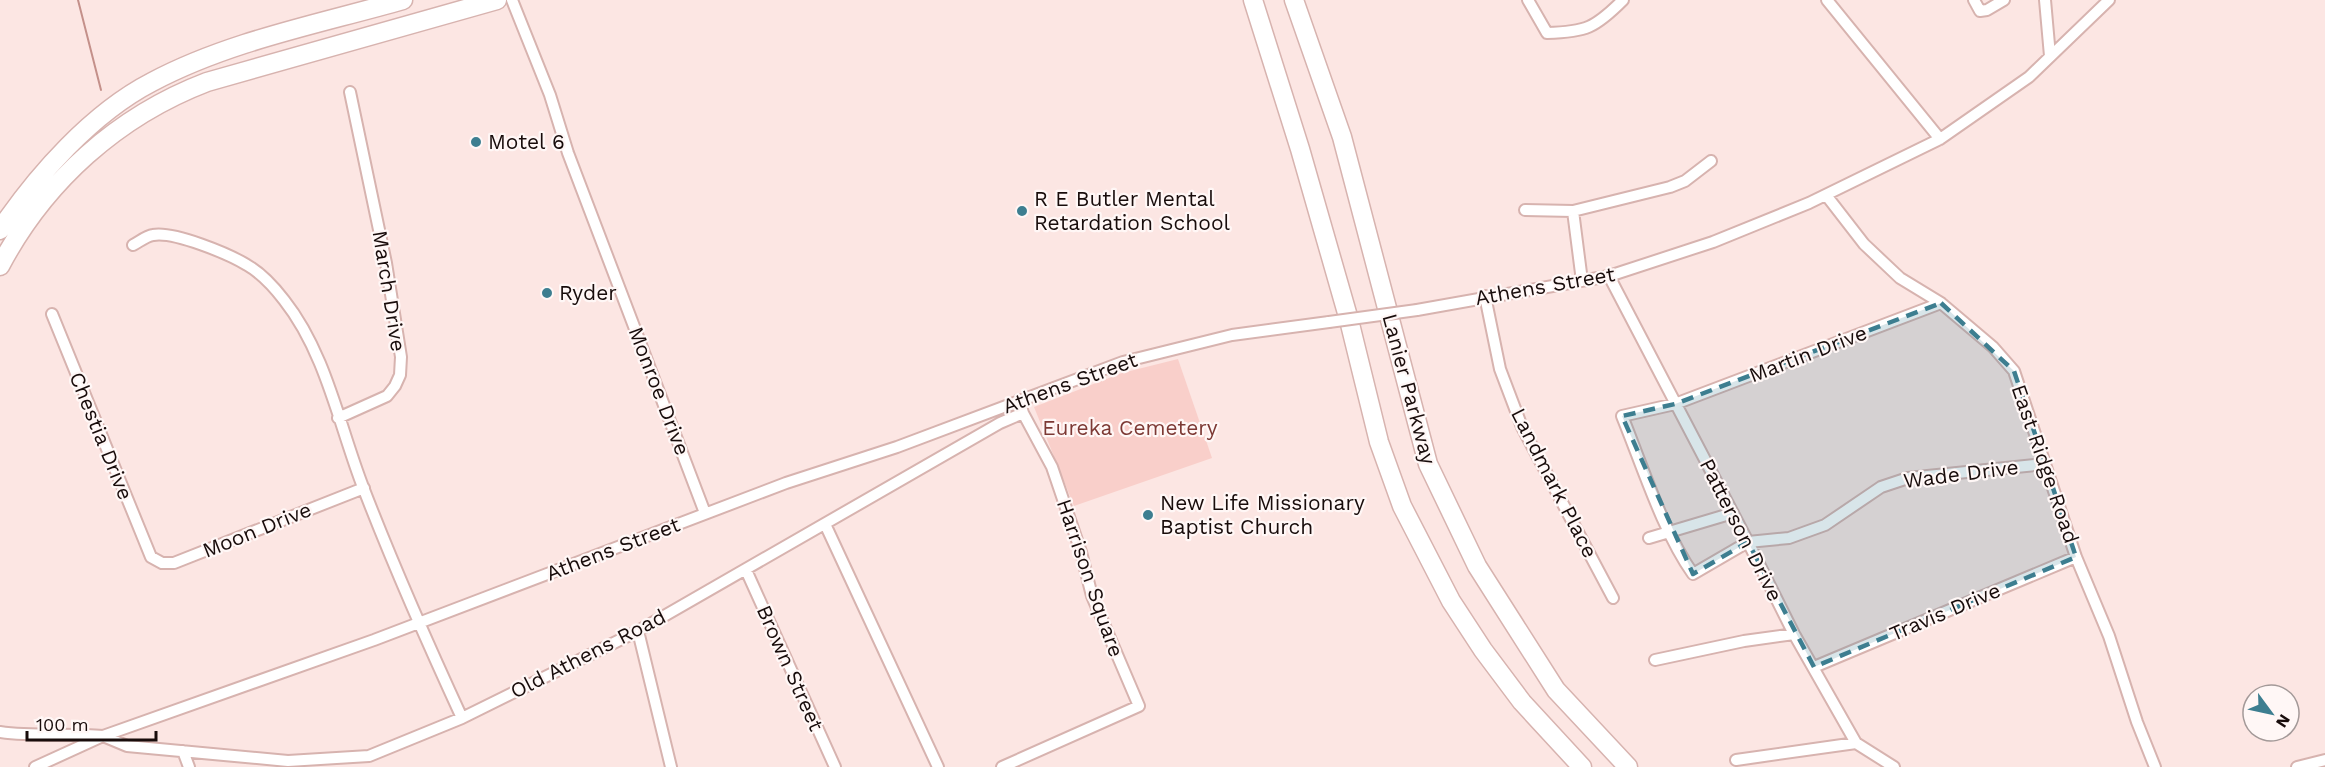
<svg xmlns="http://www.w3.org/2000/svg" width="2325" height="767" font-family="'Work Sans',sans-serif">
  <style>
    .green { fill: #f9cfca }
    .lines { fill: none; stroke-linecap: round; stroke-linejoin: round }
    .stream { stroke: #c4908a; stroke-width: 2 }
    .street-casing { stroke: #d7b3af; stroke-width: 14 }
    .highway-casing { stroke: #d7b3af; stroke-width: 21 }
    .street { stroke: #fff; stroke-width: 10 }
    .highway { stroke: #fff; stroke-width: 18 }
    .street-bridge-casing { stroke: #d7b3af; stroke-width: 14; stroke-linecap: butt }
    .street-bridge { stroke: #fff; stroke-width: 10 }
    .marked { fill: #3d7e90; fill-opacity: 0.2; stroke: #3d7e90; stroke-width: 4.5; stroke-dasharray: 12 8; stroke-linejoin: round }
    .poi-dot { fill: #3d7e90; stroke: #fff7f6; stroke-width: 2 }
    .labels { text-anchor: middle; stroke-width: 4.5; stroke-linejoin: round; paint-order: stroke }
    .poi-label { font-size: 21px; fill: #180c0b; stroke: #fff7f6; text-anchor: start }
    .street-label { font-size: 21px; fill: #180c0b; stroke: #fff7f6 }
    .park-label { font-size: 21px; fill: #7d3934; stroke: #fff7f6 }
  </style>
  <rect width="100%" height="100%" fill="#fce6e3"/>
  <path class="green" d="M1178,359L1212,458L1074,506L1034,407L1122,373Z"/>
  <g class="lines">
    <path class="stream" d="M78,0L101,90"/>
    <g class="street-casing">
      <path id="street" d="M512,0L550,95L568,153L705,513
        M1528,0L1547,33C1586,32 1595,28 1623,0
        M1827,0L1940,139
        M1974,0L1980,11L1987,10L2004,0
        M2045,0L2050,56
        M1826,195L1864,244L1900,278L1941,303L1993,347L2014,371L2076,557L2109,636L2137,722L2155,767
        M1525,210L1573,211L1670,187L1685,181L1711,161
        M1573,211L1582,281
        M133,245C139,242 146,236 153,235C174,231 229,254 247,265C261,273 274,287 284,300C326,353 339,425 363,487C393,565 427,642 462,718
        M1609,276L1748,542L1794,634L1856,743L1894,767
        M1485,296L1500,369L1522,427L1613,598
        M1941,303L1675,404L1622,416C1642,465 1663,532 1693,574L1748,542L1789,538L1825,525L1881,487L1908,478L2045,464
        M1417,310L1609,276L1713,242L1809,203L1940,139L2029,77L2109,0
        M52,314L151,557L162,563H174L364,488
        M338,418L387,396L395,386L400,375L401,357L386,263L350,92
        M825,524L938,767
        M1649,538L1733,513
        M746,570L835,767
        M638,631L671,767
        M1655,660L1744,641L1794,634
        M1814,667L2076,557
        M0,732C34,737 69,733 103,736L374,640L786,483L897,447L1123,362L1232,335L1329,322
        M103,736L127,746L288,761L369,756L462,718L638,631L1000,423L1023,413L1019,400
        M183,751L189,767
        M1736,760L1856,743
        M35,767L103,736
        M1002,767L1139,706L1092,596L1081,552L1052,467L1023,413
        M2297,767L2325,760"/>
    </g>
    <g class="highway-casing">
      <path id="highway" d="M1253,0L1300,149L1349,320L1379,442L1402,506L1451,601L1483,650L1522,702L1582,767
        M1294,0L1342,137L1428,464L1477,566L1556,690L1628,767
        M0,230C37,175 92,113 152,82C229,41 319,24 403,0
        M0,266C45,181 118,116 207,82L497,0"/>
    </g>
    <use href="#street" class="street"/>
    <use href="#highway" class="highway"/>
    <g class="street-bridge-casing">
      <path id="street-bridge" d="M1329,322L1417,310"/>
    </g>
    <use href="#street-bridge" class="street-bridge"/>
  </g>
  <path class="marked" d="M1941,303L2014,371L2076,557L1814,667L1748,542L1693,574L1622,416L1675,404Z"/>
  <g class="poi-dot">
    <circle cx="476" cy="142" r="6"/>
    <circle cx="1022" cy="211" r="6"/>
    <circle cx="547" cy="293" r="6"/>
    <circle cx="1148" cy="515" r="6"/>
  </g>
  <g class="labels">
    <g class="poi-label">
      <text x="488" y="149">Motel 6</text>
      <text x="1034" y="206">R E Butler Mental<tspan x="1034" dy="24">Retardation School</tspan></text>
      <text x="559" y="300">Ryder</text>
      <text x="1160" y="510">New Life Missionary<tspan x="1160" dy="24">Baptist Church</tspan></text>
    </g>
    <g class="street-label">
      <text transform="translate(1545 286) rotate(-10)" y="7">Athens Street</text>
      <text transform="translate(389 291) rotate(81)" y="7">March Drive</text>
      <text transform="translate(1808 354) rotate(-21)" y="7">Martin Drive</text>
      <text transform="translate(1070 383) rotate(-20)" y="7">Athens Street</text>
      <text transform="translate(1409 389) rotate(75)" y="7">Lanier Parkway</text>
      <text transform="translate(659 391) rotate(69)" y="7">Monroe Drive</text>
      <text transform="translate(101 436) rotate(68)" y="7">Chestia Drive</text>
      <text transform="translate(2045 464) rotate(71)" y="7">East Ridge Road</text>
      <text transform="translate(1961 474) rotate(-7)" y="7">Wade Drive</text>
      <text transform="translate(1554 483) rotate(63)" y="7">Landmark Place</text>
      <text transform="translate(257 530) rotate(-22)" y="7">Moon Drive</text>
      <text transform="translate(1741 530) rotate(63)" y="7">Patterson Drive</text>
      <text transform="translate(613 549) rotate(-21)" y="7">Athens Street</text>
      <text transform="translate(1090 578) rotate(71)" y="7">Harrison Square</text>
      <text transform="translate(1945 612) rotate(-23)" y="7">Travis Drive</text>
      <text transform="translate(588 654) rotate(-27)" y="7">Old Athens Road</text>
      <text transform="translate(790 668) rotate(66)" y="7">Brown Street</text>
    </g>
    <g class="park-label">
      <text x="1130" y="435">Eureka Cemetery</text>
    </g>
  </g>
  <g transform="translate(2271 713) rotate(123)"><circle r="28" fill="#fff7f6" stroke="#a39998" stroke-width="1.5"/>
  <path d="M0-4.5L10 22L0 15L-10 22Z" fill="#3d7e90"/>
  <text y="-9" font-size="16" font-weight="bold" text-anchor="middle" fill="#180c0b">N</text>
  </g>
  <path d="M27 731v9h129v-9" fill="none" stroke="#180c0b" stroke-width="3"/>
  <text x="36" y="731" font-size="18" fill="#180c0b" stroke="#fff7f6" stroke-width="4.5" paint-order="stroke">100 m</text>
</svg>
